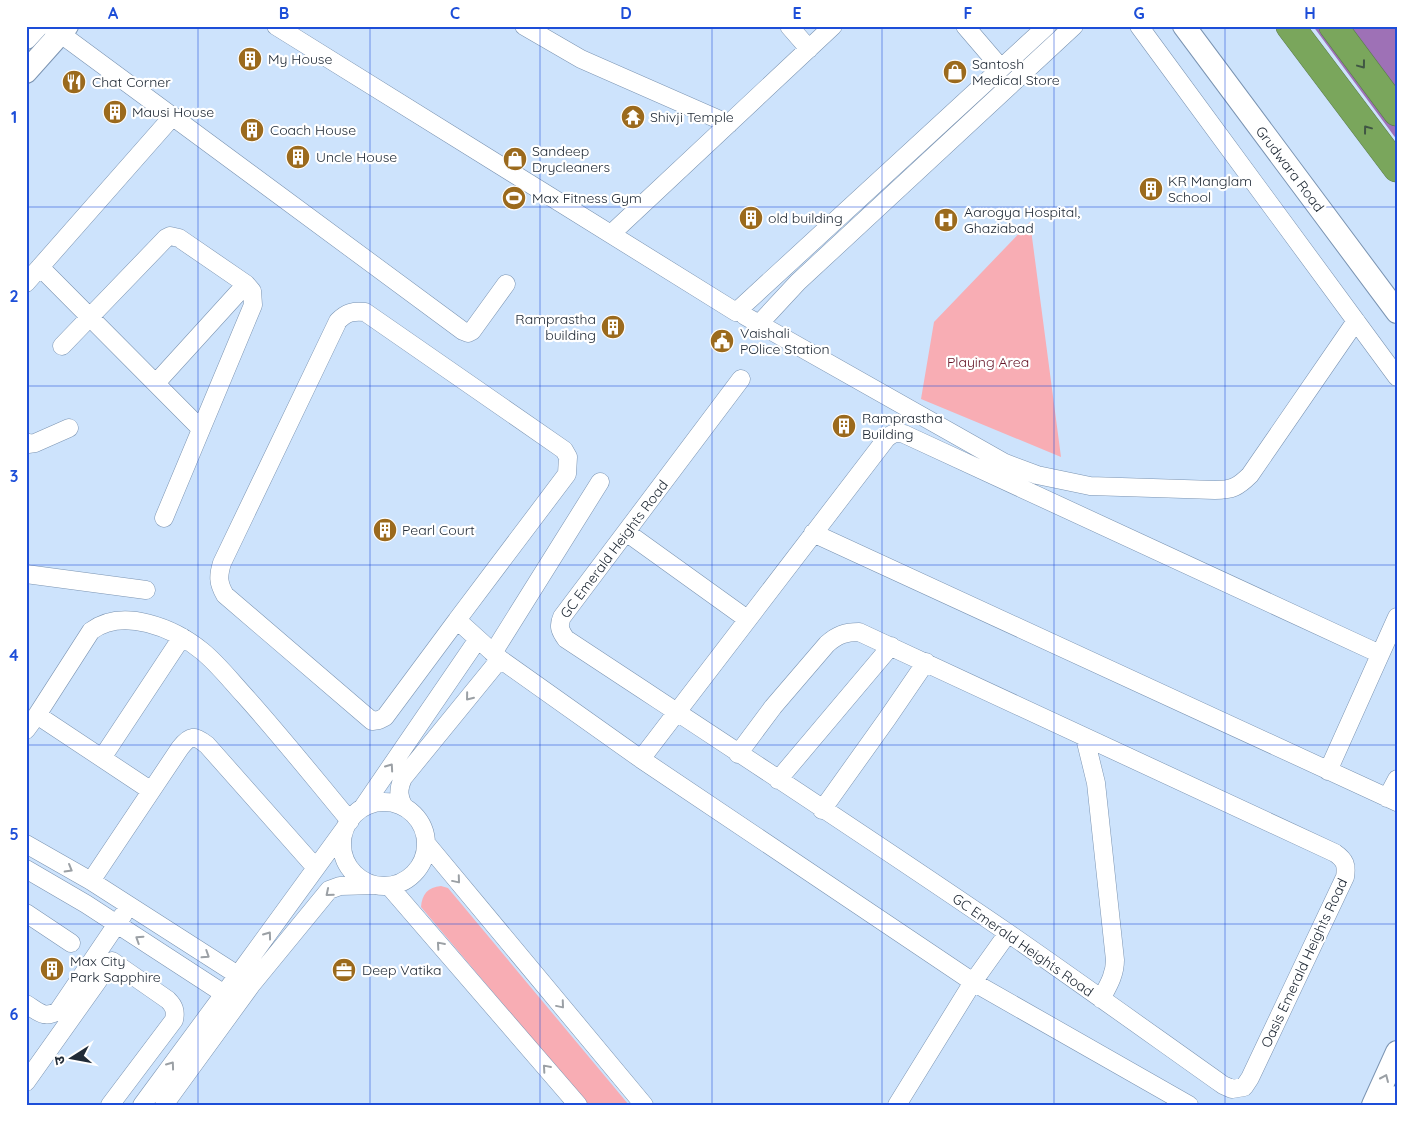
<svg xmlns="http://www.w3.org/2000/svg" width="1423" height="1131" font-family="Quicksand,'Noto Sans Devanagari',sans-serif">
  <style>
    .green { fill: #f8adb4 }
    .water { fill: #9e71b6 }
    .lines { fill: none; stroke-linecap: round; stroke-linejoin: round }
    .minor-casing { stroke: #7b94b2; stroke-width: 19 }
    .tertiary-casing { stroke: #7b94b2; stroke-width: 24 }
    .motorway-casing { stroke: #5b7b4f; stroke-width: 29 }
    .minor { stroke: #fff; stroke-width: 18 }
    .tertiary { stroke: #fff; stroke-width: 22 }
    .motorway { stroke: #7aa65c; stroke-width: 28 }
    .oneway { stroke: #405644 }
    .oneway2 { stroke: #9ba0a5 }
    .grid { fill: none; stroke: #1d4ed8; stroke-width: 1; stroke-opacity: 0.55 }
    .labels { text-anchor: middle; stroke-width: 4.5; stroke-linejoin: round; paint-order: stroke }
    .poi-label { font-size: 14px; fill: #212b37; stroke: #fff; text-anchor: start }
    .street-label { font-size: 14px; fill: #212b37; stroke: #fff }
    .park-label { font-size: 14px; fill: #651426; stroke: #fff }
    .neatline { fill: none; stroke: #1d4ed8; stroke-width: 2 }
    .grid-label { font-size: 16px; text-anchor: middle; font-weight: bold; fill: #1d4ed8 }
  </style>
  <rect width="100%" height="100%" fill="#cde3fc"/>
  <path class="green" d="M1030,222L1061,457L921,399L934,322Z
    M441,886L448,888L629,1105H588L421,907C422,894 428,887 441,886Z"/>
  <path class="water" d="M1313,26H1397V140Z"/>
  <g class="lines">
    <g class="minor-casing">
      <path id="minor" d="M50,26L463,331L468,333L472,331L506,284
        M276,26L736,312L1047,26
        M524,26L581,59L729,124
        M789,26L809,49
        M965,26L1001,68
        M1139,26L1397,377
        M611,234L833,26
        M40,267L201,429
        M26,283L173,116
        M745,316L1005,463L1037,475L1090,486L1215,490C1232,490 1238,487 1250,475L1356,321
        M759,324L798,282L1074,26
        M62,346L166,238L170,236L179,238L246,284L252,291L253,305L164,518
        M156,383L246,284
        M26,442L28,444L35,443L69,428
        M626,532L747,619
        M813,533L1397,802
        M26,574L146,590
        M457,620L567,474L568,457L564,450L365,312C353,311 347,312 338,321L222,563C218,576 218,583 225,595L372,721L379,720L385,717L457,620L500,659L641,759L973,982L1189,1105
        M493,653L600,482
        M37,715L150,790
        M26,730L37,715L91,631C123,607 174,628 202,651C218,664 231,681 244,695C281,736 315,779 350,821
        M1085,738L1096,783L1115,960C1115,975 1108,986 1101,999
        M738,754L773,707L827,644C837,635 845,632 859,632L1335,853C1345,860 1347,865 1345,877L1250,1078L1244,1087L1232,1089L1223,1085C1151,1034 1080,983 1008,933C862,833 713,736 566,639C560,631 558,626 562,617L741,379
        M102,758L182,637
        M641,759L886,439C892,433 896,432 904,434L1380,654
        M1328,771L1397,617
        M778,780L891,646
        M1387,798L1397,779
        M342 844a42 42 0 1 1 84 0a42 42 0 1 1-84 0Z
        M363,807L478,639
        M404,807C398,797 398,789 403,778L500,659
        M822,810L887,719L926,662
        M426,843L644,1105
        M26,844L91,881L247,981
        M26,869L86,904L232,999
        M91,881L180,748C190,735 194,735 207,745L316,868
        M389,886L578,1105
        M26,913L71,943
        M26,1004C39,1012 44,1019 58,1011L123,915
        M26,1082L112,961L168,1000C174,1006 176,1011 174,1020L110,1105
        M142,1105L238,975L345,828
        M164,1105L252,984L329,890L340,886L375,885
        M897,1105L973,982L1008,933"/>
    </g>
    <g class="tertiary-casing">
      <path id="tertiary" d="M1184,26L1397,312
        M26,38L37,26
        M26,72L67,26
        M1373,1105L1397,1052
        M1393,1105L1397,1097"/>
    </g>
    <g class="motorway-casing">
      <path id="motorway" d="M1290,26L1397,168
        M1333,26L1397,112"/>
    </g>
    <use href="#minor" class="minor"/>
    <use href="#tertiary" class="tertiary"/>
    <use href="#motorway" class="motorway"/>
  </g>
  <defs><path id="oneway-chevron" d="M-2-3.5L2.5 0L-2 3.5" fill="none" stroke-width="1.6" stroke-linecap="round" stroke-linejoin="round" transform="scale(1.25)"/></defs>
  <g class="oneway">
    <use href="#oneway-chevron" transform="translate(1362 65) rotate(53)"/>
    <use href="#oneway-chevron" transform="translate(1367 129) rotate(-127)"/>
  </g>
  <g class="oneway2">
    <use href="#oneway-chevron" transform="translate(469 697) rotate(129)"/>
    <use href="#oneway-chevron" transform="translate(390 767) rotate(-55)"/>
    <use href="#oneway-chevron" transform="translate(69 869) rotate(30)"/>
    <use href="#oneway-chevron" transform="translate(457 880) rotate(50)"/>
    <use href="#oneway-chevron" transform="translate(329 893) rotate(140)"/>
    <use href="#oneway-chevron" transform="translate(268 935) rotate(-54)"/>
    <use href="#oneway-chevron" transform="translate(139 939) rotate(-147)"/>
    <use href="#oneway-chevron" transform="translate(440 945) rotate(-131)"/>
    <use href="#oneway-chevron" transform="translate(206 955) rotate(33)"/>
    <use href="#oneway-chevron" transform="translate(561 1005) rotate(50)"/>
    <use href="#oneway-chevron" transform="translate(171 1065) rotate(-54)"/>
    <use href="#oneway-chevron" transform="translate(546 1068) rotate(-131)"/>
    <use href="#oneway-chevron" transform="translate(1385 1078) rotate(-66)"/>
  </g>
  <path class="grid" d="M198,26V1105M370,26V1105M540,26V1105M712,26V1105M882,26V1105M1054,26V1105M1225,26V1105M26,207H1397M26,386H1397M26,565H1397M26,745H1397M26,924H1397"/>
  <defs>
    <g id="building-disc" transform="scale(1.25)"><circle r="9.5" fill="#9b6a1d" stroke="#fff"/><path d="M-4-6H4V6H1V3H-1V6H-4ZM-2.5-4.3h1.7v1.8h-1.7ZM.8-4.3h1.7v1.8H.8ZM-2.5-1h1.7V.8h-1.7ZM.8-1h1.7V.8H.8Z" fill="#fff"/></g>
    <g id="shop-disc" transform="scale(1.25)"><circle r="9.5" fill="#9b6a1d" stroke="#fff"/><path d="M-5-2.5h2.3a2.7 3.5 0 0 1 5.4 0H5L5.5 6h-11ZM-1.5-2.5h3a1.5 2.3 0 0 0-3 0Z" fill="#fff"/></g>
    <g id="restaurant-disc" transform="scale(1.25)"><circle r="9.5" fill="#9b6a1d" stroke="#fff"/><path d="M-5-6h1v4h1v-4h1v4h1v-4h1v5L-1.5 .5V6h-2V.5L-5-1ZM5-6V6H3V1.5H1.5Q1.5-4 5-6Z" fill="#fff"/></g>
    <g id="temple-disc" transform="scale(1.25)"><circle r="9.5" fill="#9b6a1d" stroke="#fff"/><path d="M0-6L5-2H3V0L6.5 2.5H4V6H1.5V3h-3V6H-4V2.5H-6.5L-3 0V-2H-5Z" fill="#fff"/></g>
    <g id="stadium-disc" transform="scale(1.25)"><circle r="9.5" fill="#9b6a1d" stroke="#fff"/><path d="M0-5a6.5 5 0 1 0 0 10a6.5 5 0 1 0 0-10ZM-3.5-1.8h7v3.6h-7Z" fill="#fff"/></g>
    <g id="hospital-disc" transform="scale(1.25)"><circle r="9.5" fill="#9b6a1d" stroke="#fff"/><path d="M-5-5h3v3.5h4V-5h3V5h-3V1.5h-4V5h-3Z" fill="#fff"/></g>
    <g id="civic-disc" transform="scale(1.25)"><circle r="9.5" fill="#9b6a1d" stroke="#fff"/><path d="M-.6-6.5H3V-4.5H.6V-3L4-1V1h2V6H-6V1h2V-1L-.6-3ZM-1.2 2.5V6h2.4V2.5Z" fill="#fff"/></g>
    <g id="office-disc" transform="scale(1.25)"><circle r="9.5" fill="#9b6a1d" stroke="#fff"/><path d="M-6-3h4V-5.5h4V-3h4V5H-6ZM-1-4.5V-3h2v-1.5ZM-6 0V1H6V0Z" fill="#fff"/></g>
  </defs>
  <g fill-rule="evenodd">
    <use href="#building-disc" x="250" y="59"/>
    <use href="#shop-disc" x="955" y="72"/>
    <use href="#restaurant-disc" x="74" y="82"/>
    <use href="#building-disc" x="115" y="112"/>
    <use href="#temple-disc" x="633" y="117"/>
    <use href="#building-disc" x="252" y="130"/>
    <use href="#building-disc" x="298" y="157"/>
    <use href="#shop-disc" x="515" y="159"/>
    <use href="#building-disc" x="1151" y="189"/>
    <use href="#stadium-disc" x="514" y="198"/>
    <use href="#building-disc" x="751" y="218"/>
    <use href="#hospital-disc" x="946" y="220"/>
    <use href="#building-disc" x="613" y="327"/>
    <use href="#civic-disc" x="722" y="341"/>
    <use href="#building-disc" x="844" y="426"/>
    <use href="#building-disc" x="385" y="530"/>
    <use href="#building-disc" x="52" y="969"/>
    <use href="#office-disc" x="344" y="970"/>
  </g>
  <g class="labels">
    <g class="poi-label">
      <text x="268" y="64">My House</text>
      <text x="972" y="69">Santosh<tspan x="972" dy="16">Medical Store</tspan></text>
      <text x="92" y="87">Chat Corner</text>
      <text x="132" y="117">Mausi House</text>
      <text x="650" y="122">Shivji Temple</text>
      <text x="270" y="135">Coach House</text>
      <text x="532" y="156">Sandeep<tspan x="532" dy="16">Drycleaners</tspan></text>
      <text x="316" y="162">Uncle House</text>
      <text x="1168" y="186">KR Manglam<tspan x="1168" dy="16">School</tspan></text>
      <text x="532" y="203">Max Fitness Gym</text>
      <text x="964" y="217">Aarogya Hospital,<tspan x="964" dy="16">Ghaziabad</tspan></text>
      <text x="768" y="223">old building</text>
      <text x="596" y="324" text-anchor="end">Ramprastha<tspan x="596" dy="16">building</tspan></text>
      <text x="740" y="338">Vaishali<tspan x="740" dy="16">POlice Station</tspan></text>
      <text x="862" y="423">Ramprastha<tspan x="862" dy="16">Building</tspan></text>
      <text x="402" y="535">Pearl Court</text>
      <text x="70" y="966">Max City<tspan x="70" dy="16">Park Sapphire</tspan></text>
      <text x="362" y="975">Deep Vatika</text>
    </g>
    <g class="street-label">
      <text transform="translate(1290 169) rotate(53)" y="5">Grudwara Road</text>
      <text transform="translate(614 549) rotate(-53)" y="5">GC Emerald Heights Road</text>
      <text transform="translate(1023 945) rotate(35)" y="5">GC Emerald Heights Road</text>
      <text transform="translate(1304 963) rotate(-65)" y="5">Oasis Emerald Heights Road</text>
    </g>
    <g class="park-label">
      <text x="988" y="367">Playing Area</text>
    </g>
  </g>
  <rect width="1423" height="1131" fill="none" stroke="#ffffff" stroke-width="55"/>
  <g transform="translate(72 1058) rotate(259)" stroke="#ffffff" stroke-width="4" paint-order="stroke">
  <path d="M0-4L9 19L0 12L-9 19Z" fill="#212b37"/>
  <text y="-8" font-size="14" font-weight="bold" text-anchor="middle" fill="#212b37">उ</text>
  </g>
  <rect x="28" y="28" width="1368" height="1076" class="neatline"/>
  <g class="grid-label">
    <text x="113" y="19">A</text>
    <text x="284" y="19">B</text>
    <text x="455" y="19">C</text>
    <text x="626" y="19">D</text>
    <text x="797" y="19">E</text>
    <text x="968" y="19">F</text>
    <text x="1139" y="19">G</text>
    <text x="1310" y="19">H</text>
    <text x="14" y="123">1</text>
    <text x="14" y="302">2</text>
    <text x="14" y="482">3</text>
    <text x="14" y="661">4</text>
    <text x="14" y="840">5</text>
    <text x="14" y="1020">6</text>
  </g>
</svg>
